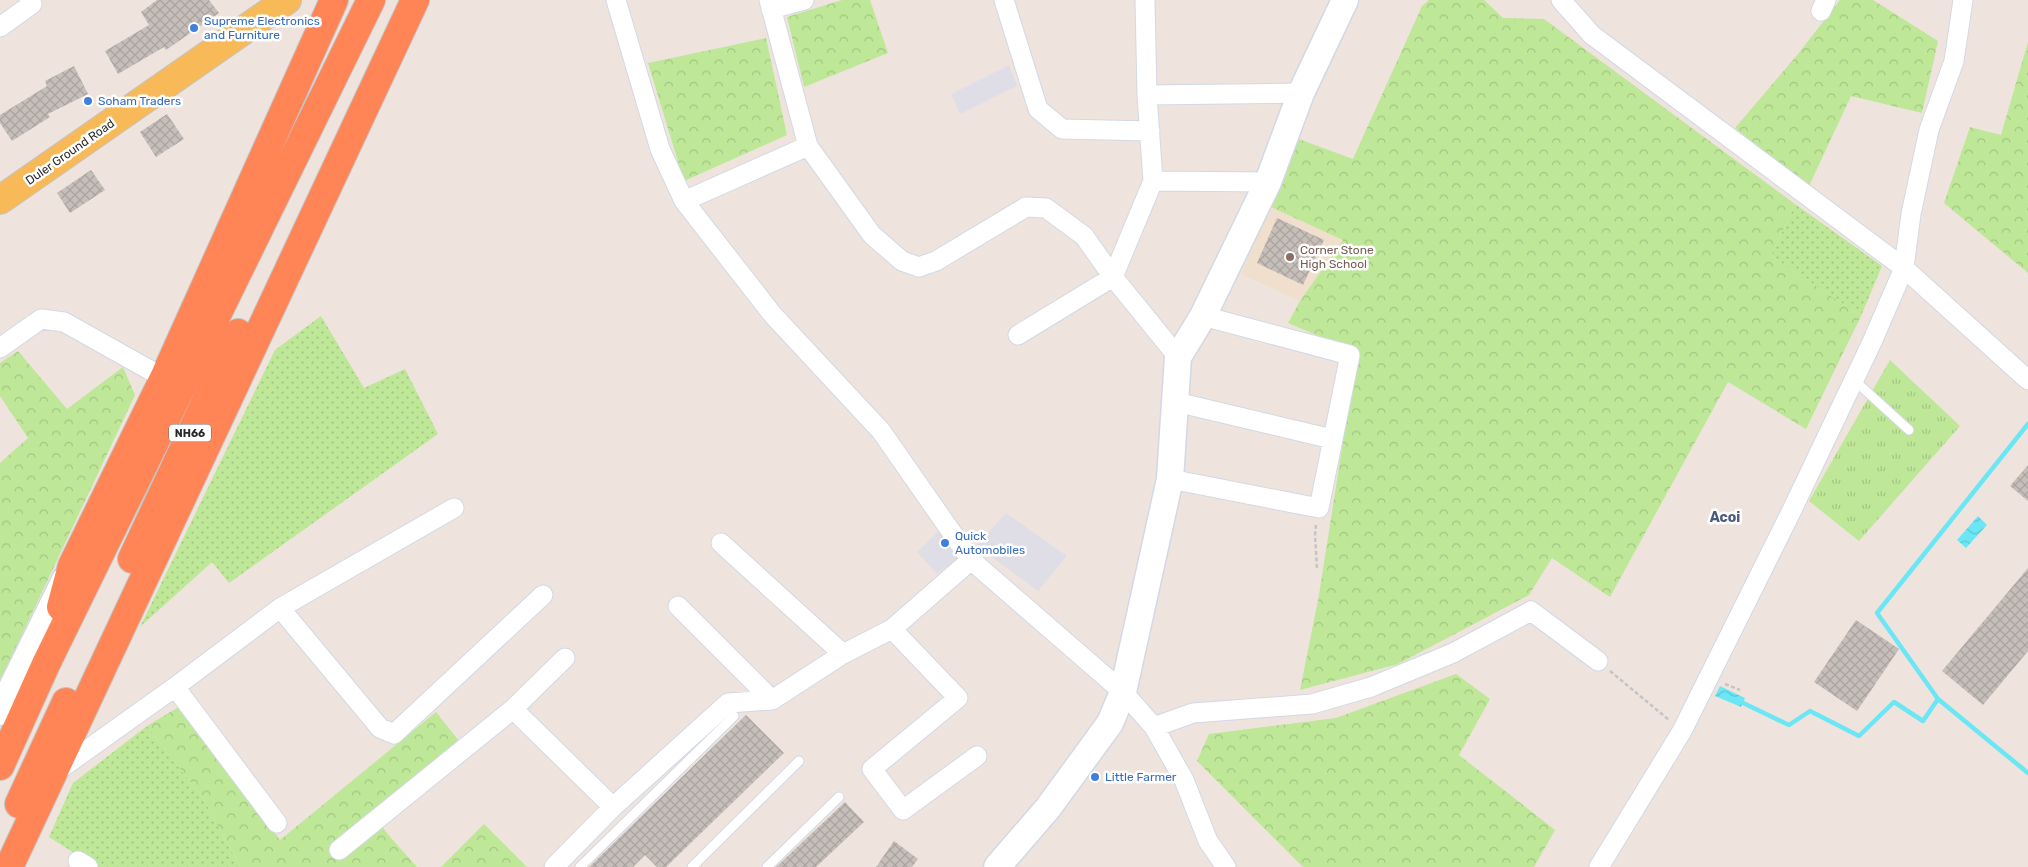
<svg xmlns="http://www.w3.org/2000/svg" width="2028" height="867" font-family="Rubik,sans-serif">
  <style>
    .industrial { fill: #dfdee6 }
    .education { fill: #f0dfcc }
    .grass { fill: url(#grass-dots) }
    .forest { fill: url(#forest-crowns) }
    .park { fill: url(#park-tufts) }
    .water { fill: url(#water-waves) }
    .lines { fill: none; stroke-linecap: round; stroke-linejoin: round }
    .stream { stroke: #6be6f5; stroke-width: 4.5 }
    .building { fill: url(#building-cross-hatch) }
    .lane-casing { stroke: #d2d8e5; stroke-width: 11 }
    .street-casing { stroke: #d2d8e5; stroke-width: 21 }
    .secondary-casing { stroke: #d2d8e5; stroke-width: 29 }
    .primary-casing { stroke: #c4c4c4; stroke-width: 30 }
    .highway-casing { stroke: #c4c4c4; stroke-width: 30 }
    .path { stroke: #c4c4c4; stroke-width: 2.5; stroke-dasharray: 4 2.5; stroke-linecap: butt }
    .lane { stroke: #fff; stroke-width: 9 }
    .street { stroke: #fff; stroke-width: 19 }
    .secondary { stroke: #fff; stroke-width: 26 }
    .primary { stroke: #f8ba58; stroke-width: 28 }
    .highway { stroke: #ff8557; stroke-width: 28 }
    .shop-dot { fill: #3f7fe0; stroke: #fff; stroke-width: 2 }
    .education-dot { fill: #8d6e63; stroke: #fff; stroke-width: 2 }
    .labels { text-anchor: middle; stroke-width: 5; stroke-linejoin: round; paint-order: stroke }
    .shield { fill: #fff; stroke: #6b6b6b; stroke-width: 1 }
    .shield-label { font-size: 11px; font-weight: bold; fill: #2b2b2b }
    .shop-label { font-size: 12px; fill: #366cbe; stroke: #fff; text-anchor: start }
    .street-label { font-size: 12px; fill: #2b2b2b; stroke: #fff }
    .education-label { font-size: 12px; fill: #785e54; stroke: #fff; text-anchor: start }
    .neighbourhood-label { font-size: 14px; font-weight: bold; fill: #495b7f; stroke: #fff }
  </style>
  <defs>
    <pattern id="grass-dots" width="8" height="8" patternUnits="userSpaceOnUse" patternTransform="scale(1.25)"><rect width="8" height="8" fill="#bee797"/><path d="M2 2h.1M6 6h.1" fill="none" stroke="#a3c682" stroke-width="1.8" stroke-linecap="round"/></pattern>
    <pattern id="forest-crowns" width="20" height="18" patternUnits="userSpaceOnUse" patternTransform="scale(1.25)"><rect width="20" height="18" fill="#bee797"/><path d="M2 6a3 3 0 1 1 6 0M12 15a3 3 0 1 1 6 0" fill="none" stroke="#a3c682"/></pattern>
    <pattern id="park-tufts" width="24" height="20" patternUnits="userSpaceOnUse" patternTransform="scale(1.25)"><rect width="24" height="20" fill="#bee797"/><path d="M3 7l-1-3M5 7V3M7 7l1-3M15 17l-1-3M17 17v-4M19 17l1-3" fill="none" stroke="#a3c682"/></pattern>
    <pattern id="water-waves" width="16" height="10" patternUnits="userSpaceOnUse" patternTransform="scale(1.25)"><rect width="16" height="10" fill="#6be6f5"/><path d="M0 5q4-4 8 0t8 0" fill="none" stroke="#5dc5d2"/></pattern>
    <pattern id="building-cross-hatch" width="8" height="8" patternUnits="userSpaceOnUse" patternTransform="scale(1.25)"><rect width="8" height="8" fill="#c6beb9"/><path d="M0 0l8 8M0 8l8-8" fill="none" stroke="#aaa39f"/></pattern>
  </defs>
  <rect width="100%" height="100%" fill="#eee4dd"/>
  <path class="industrial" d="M1009,65L1017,86L960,114L951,94Z
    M1006,513L1067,556L1038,591L977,546Z
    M941,529L962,556L937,574L917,552Z"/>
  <path class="education" d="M1269,206L1344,240L1300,301L1241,274Z"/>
  <path class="grass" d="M1795,204L1882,266L1861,316L1771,256Z
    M321,316L364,388L405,369L438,434L229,583L212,562L140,627L275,350Z
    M147,726L203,798L240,867H96L49,837L73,783Z"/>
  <path class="forest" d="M842,0H870L888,53L804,87L787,17Z
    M1429,0H1484L1503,18L1544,19L1795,204L1771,256L1861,316L1806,429L1728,382L1610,597L1552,558L1529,595L1398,664L1300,690L1319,595L1357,352L1288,323L1300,301L1343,240L1269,206L1296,138L1353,159L1422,6Z
    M1840,0H1873L1938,41L1922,113L1851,96L1809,186L1735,128L1798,54Z
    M766,38L787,135L684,181L648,63Z
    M2028,42V273L1944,203L1970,127L2001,135Z
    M18,351L67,409L123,367L135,395L0,681V463L28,438L0,396V363Z
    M1456,674L1490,699L1459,755L1555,830L1534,867H1303L1197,761L1209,734L1336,718Z
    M182,705L280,840L436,712L460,742L372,814L391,838L417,867H240L203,798L147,726Z
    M484,824L527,867H441Z"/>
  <path class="park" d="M1890,360L1960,426L1859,541L1809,501Z"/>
  <path class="water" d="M1978,516L1987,525L1966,548L1957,540Z
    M1720,686L1745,698L1741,707L1715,696Z"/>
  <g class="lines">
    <path class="stream" d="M1938,699L1877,613L2028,424
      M1739,701L1789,725L1810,711L1859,736L1894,702L1923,721L1938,699L2028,773"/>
  </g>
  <path class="building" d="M157,0H209L219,13L166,50L164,47L118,74L105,51L149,25L141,12Z
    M74,66L88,94L48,114L50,117L12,141L0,123V115L47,86L45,81Z
    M167,114L184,139L156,157L140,132Z
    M91,170L105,190L70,213L57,193Z
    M1277,218L1324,240L1303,285L1257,263Z
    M2028,465V501L2010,486Z
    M2028,568V651L1983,705L1942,671Z
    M1856,620L1899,649L1857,711L1814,682Z
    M746,715L784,753L666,867H657L645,855L633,867H589Z
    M845,802L864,822L816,867H776Z
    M894,841L918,859L912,867H876Z"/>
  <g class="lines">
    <g class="lane-casing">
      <path id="lane" d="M1854,380L1909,430
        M580,867L734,716
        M692,867L799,761
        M767,867L839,797"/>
    </g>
    <g class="street-casing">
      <path id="street" d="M616,0L660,149L684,201L773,315L881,431L971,560L1123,692L1154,727L1184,780L1208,841L1226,867
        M769,0L808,146L872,235L902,261L919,267L936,261L1026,207L1046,208L1084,236L1113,277L1018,335
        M1004,0L1038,109L1062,129L1150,131
        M1145,0L1147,95L1153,181L1113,277L1178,357
        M1561,0L1592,35L1904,268L2028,380
        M771,9L804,0
        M1821,11L1826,0
        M0,27L32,4L29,0
        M1147,95L1301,93
        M1153,181L1268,182
        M684,201L808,146
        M0,348L41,319L64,322L164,378
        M1176,402L1332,439
        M1170,479L1319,508L1350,355L1203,316
        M721,543L843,654
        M678,606L772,700
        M280,608L380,728L394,734L543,595
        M892,629L958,698L872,769L903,810L977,756
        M175,687L277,823
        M513,709L613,807
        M1154,727L1193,713L1312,704L1371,687L1453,653L1531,611L1598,661
        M56,772L175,687L280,608L454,508
        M339,850L513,709L565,658
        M78,861L88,867
        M554,867L613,807L728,703L772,700L843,654L892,629L971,560
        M1599,867L1682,731L1792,510L1872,342L1904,268L1911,214L1929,130L1954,61L1963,0"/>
    </g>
    <g class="secondary-casing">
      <path id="secondary" d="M0,712L65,580
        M997,867L1048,808L1110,723L1123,692L1170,479L1178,357L1203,316L1268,182L1301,93L1345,0"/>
    </g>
    <g class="primary-casing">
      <path id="primary" d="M0,200L287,0"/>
    </g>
    <g class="highway-casing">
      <path id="highway" d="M132,559L238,333
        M61,607L72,566L164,378L334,0
        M0,766L46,664L371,0
        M19,804L66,702
        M9,867L415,0"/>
    </g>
    <path class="path" d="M1316,525L1315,535L1317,569
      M1610,671L1669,720
      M1725,684L1740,690"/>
    <use href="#lane" class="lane"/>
    <use href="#street" class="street"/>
    <use href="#secondary" class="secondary"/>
    <use href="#primary" class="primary"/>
    <use href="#highway" class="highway"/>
  </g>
  <g class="shop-dot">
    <circle cx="194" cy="28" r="5"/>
    <circle cx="88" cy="101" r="5"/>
    <circle cx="945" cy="543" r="5"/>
    <circle cx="1095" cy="777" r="5"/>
  </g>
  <circle class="education-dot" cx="1290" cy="257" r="5"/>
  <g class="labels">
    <rect class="shield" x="169" y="424.5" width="42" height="17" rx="4"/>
    <g class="shield-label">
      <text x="190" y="437">NH66</text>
    </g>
    <g class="shop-label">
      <text x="204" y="25">Supreme Electronics<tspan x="204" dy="14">and Furniture</tspan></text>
      <text x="98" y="105">Soham Traders</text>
      <text x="955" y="540">Quick<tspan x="955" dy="14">Automobiles</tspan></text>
      <text x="1105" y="781">Little Farmer</text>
    </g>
    <g class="street-label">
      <text transform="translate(70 152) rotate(-35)" y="4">Duler Ground Road</text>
    </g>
    <g class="education-label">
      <text x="1300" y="254">Corner Stone<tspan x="1300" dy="14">High School</tspan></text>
    </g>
    <g class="neighbourhood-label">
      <text x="1725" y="522">Acoi</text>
    </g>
  </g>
</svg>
